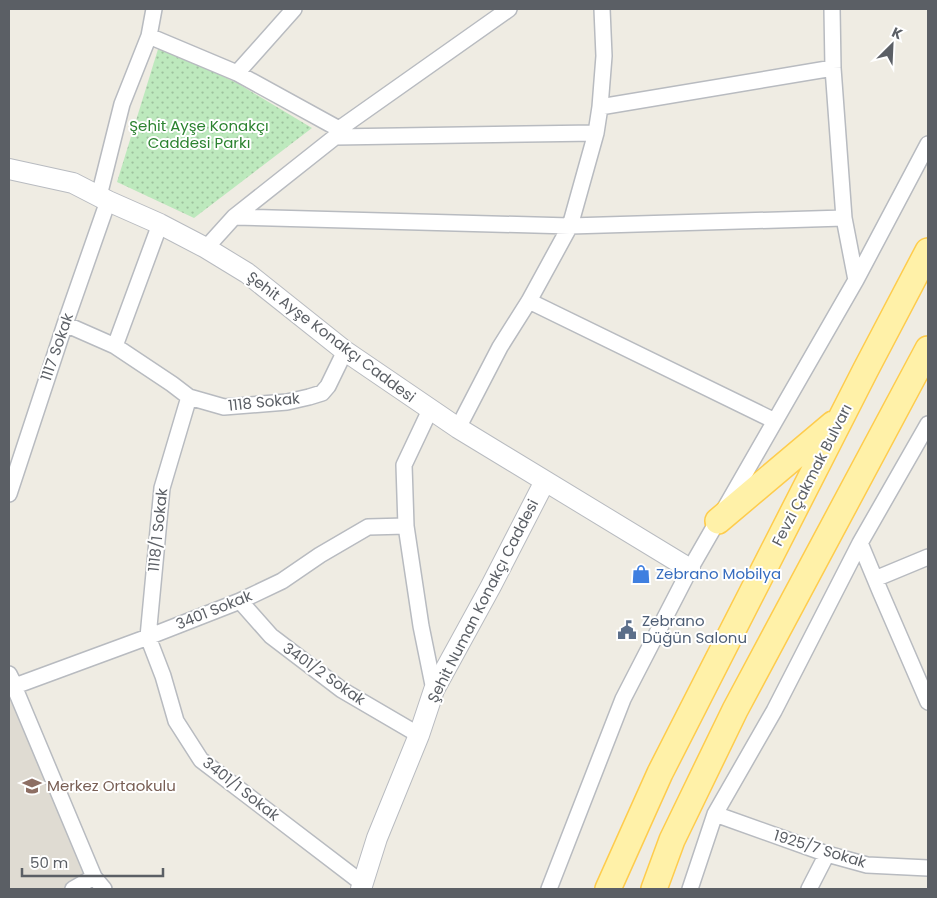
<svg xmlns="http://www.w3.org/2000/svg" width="937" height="898" font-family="Poppins,sans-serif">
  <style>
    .education { fill: #dfdbd2 }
    .park { fill: url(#park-dots) }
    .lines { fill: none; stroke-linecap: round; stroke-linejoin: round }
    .minor-casing { stroke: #b8bbc0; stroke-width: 18 }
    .tertiary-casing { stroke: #b8bbc0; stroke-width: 22 }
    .primary-casing { stroke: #fecc4d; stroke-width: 28 }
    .minor { stroke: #fff; stroke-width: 15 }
    .tertiary { stroke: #fff; stroke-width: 20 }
    .primary { stroke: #fff1a8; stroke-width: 25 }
    .labels { text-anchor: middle; stroke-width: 4; stroke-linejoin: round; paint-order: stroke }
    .park-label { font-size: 15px; fill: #2c8330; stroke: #fff }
    .street-label { font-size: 15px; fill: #5b5f65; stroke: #fff }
    .shop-label { font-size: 15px; fill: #366cbe; stroke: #fff; text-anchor: start }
    .service-label { font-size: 15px; fill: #4e5e75; stroke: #fff; text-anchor: start }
    .education-label { font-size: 15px; fill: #785e54; stroke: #fff; text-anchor: start }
  </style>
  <defs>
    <pattern id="park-dots" width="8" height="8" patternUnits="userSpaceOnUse" patternTransform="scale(1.25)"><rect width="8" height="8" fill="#bde9bd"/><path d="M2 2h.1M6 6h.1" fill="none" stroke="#9dc09d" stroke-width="1.8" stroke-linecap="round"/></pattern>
  </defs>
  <rect width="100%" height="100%" fill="#efece3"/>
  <path class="education" d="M16,691L94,877L73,889H9V694Z"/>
  <path class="park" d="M159,46L237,83L312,128L194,218L117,182Z"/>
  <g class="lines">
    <g class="minor-casing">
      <path id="minor" d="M832,9L833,68L844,218L856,280
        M149,36L237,73L339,129
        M237,73L294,9
        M600,107L833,68
        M335,137L596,133
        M99,196L122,104L149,36L154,9
        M234,217L570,226L844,218
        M206,248L234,217L335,137L339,129L509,9
        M529,301L775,421
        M65,324L115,346L172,384L189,397L224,407L287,402L309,397L322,393L328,386L345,351
        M115,346L160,224
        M189,397L162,488L148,637L163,676L176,721L201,760L362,883
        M430,410L404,465L406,526L421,626L434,690
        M458,428L500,347L529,301L570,226L596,133L600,107L604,56L602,9
        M9,494L65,324L108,201
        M860,543L880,591L928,702
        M875,579L928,557
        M240,601L271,636L342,690L419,735
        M9,674L15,686L16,691L94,877L104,889
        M15,686L148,637L240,601L282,581L320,555L368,527L406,526
        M715,814L827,854L867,865L928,868
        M73,889L94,877
        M549,889L623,699L690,569L856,280L928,144
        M690,889L715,814L774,711L860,543L928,424
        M809,889L827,854"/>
    </g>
    <g class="tertiary-casing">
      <path id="tertiary" d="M9,169L73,183L108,201L160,224L206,248L247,273L345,351L458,428L690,569
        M361,889L377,838L419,735L434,690L491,586L545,481"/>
    </g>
    <g class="primary-casing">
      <path id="primary" d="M718,521L833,424
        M608,889L660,773L866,369L928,251
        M654,889L672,840L735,710L928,349"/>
    </g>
    <use href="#minor" class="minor"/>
    <use href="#tertiary" class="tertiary"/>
    <use href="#primary" class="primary"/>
  </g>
  <defs>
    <g id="shop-bare" transform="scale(1.5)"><path d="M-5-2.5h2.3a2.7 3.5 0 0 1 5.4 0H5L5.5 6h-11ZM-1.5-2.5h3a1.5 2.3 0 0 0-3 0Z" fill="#3f7fe0" stroke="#fff" stroke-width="2.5" paint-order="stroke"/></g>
    <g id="civic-bare" transform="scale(1.5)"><path d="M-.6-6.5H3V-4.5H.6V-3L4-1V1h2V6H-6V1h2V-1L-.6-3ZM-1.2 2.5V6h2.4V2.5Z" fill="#5c6f8a" stroke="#fff" stroke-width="2.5" paint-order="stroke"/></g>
    <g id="school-bare" transform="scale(1.5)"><path d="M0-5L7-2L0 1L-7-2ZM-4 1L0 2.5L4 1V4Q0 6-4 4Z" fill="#8d6e63" stroke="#fff" stroke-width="2.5" paint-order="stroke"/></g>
  </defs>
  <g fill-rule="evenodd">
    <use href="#shop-bare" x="641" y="574"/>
    <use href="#civic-bare" x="627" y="630"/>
    <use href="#school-bare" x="32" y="786"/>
  </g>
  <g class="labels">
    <g class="park-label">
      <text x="199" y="131">Şehit Ayşe Konakçı<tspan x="199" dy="17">Caddesi Parkı</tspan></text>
    </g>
    <g class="street-label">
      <text transform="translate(331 337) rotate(37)" y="5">Şehit Ayşe Konakçı Caddesi</text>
      <text transform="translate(57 347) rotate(-71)" y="5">1117 Sokak</text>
      <text transform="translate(264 402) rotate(-6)" y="5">1118 Sokak</text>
      <text transform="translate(812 475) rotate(-63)" y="5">Fevzi Çakmak Bulvarı</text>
      <text transform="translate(158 530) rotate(-84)" y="5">1118/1 Sokak</text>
      <text transform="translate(483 601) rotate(-63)" y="5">Şehit Numan Konakçı Caddesi</text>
      <text transform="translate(214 610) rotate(-22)" y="5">3401 Sokak</text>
      <text transform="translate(324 674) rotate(35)" y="5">3401/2 Sokak</text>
      <text transform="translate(241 789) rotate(38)" y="5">3401/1 Sokak</text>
      <text transform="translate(820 849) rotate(17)" y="5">1925/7 Sokak</text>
    </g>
    <g class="shop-label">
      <text x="656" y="579">Zebrano Mobilya</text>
    </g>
    <g class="service-label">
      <text x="642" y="626">Zebrano<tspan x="642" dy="17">Düğün Salonu</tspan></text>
    </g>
    <g class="education-label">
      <text x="47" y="791">Merkez Ortaokulu</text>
    </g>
  </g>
  <rect width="937" height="898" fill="none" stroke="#5b5f65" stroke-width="20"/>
  <g transform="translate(892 45) rotate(24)" stroke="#ffffff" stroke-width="4" paint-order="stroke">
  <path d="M0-4L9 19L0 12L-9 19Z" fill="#5b5f65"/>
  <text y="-8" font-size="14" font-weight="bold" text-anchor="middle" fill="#5b5f65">K</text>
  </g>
  <path d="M22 868v8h141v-8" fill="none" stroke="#5b5f65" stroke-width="2.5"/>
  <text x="30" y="868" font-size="15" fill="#5b5f65" stroke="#ffffff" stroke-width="4" paint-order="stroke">50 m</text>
</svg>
